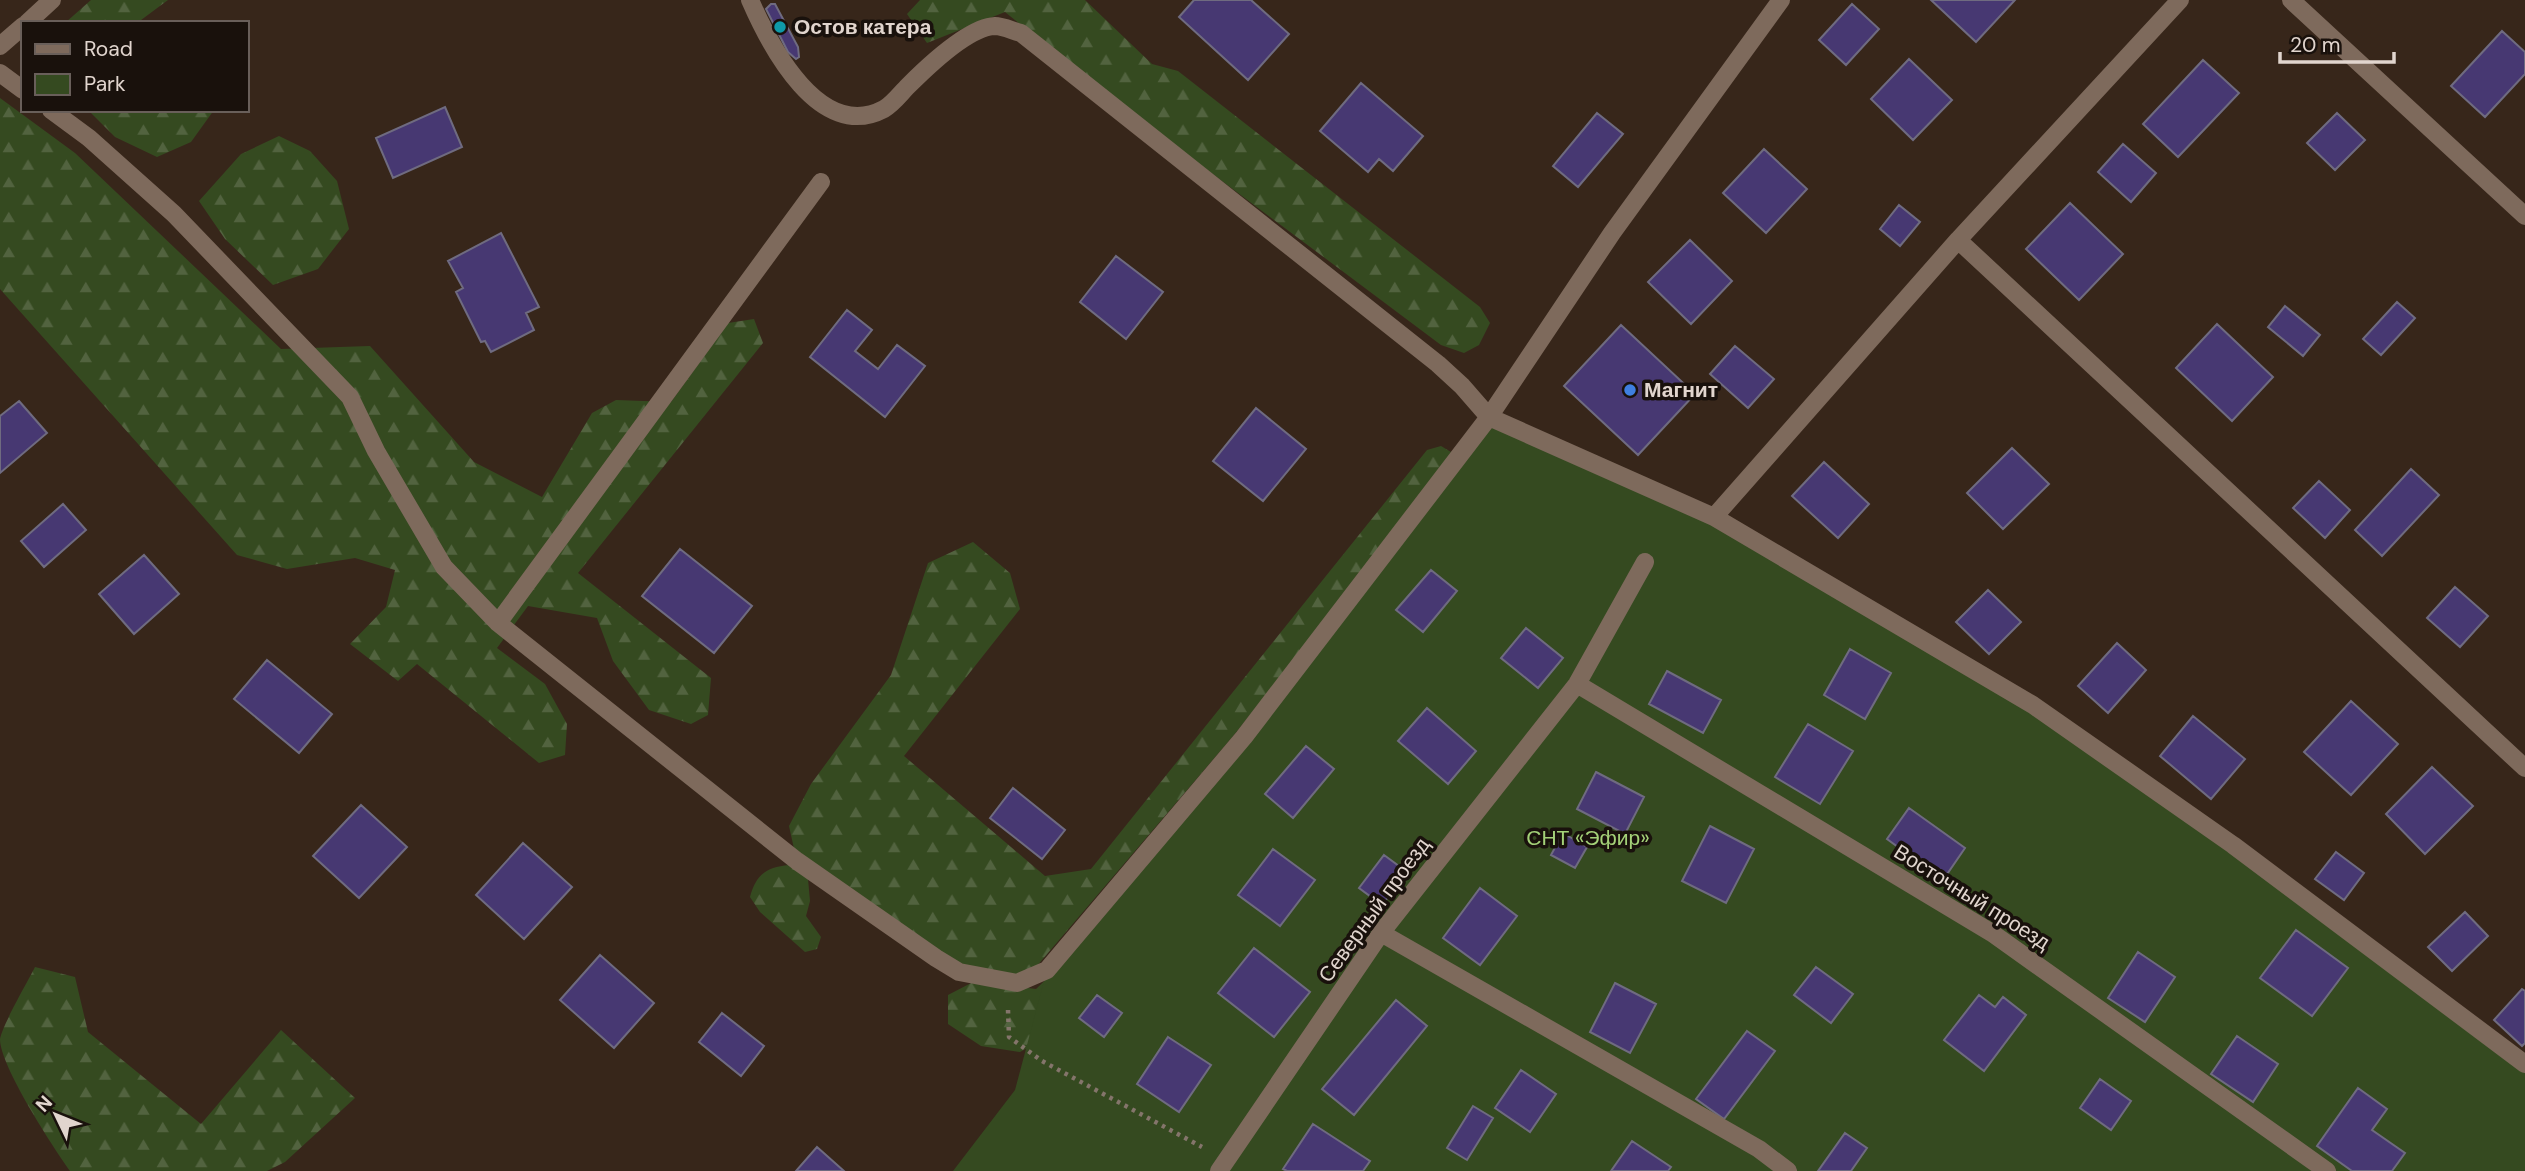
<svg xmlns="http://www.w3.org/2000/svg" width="2525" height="1171" font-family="'DM Sans',sans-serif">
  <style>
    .forest { fill: url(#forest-firs) }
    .green { fill: #354a20 }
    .building { fill: #473872; stroke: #6f6b80; stroke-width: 2 }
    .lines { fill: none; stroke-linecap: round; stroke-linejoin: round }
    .path { stroke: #84756b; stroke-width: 4.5; stroke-dasharray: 3.5 5; stroke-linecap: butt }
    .minor { stroke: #7e6a5c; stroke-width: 18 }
    .culture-dot { fill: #0f9aa8; stroke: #19110c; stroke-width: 2.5 }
    .shop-dot { fill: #3f7fe0; stroke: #19110c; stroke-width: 2.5 }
    .labels { text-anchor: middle; stroke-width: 7; stroke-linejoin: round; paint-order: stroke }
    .poi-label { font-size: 21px; font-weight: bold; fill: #e1d5ce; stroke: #19110c; text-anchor: start }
    .park-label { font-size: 21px; fill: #a4d178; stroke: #19110c }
    .street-label { font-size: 21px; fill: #e1d5ce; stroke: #19110c }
  </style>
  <defs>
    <pattern id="forest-firs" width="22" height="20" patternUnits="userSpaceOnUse" patternTransform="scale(1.75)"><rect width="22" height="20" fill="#354a20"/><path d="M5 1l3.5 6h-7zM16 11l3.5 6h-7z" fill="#52633f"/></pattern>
  </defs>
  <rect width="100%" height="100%" fill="#37261a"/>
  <path class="forest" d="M91,0H168L137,23H65Z
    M920,0H1085L1152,64L1178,71L1480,307L1490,323L1479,345L1464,353L1441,345L1114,100L1005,12L927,43L907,14Z
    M0,98L75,153L281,349L370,346L474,462L542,497L592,413L616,400L671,402L728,323L754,319L763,343L578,573L711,678L708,715L691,724L649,710L613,661L597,618L528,606L497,648L545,684L567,724L565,755L539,763L417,664L398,681L350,644L386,607L395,570L355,558L287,569L237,555L0,289Z
    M88,110H214L191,142L157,157L115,137Z
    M279,136L310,151L337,181L349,229L318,269L273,285L225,239L199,201L241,154Z
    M1441,446L1451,452L1446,467L1234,735L1036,967L1014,977L955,962L795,853L789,826L811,784L891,675L928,563L973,542L1010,573L1020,609L904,756L1045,876L1091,869L1427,450Z
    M789,865L808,879L810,901L806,916L821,937L817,949L805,952L760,912L750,897C756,875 766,867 789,865Z
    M1082,945L1062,1029L1020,1052L981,1046L948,1024V995L975,981L1036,989Z
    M35,967L75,977L88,1032L201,1124L281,1030L355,1098L285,1162L267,1171H70C53,1147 0,1066 0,1039C3,1024 27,983 35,967Z"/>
  <path class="green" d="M1489,417L1707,522L2033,705L2525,1064V1171H953L1015,1090L1047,970Z"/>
  <path class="building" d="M1194,0H1251L1289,34L1248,80L1179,17Z
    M1931,0H2015L1976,42Z
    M771,4H775L798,47L799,57L796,59L788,52L766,9Z
    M1852,4L1879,29L1846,65L1819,40Z
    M2502,31L2525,52V74L2485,117L2451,86Z
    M1909,59L1952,100L1913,140L1871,99Z
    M2203,60L2239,93L2178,157L2143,124Z
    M1361,83L1423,136L1393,171L1379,159L1368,172L1320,131Z
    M445,107L462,147L393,178L376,138Z
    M1597,113L1623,134L1578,187L1553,166Z
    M2337,113L2365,140L2335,170L2307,143Z
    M2123,144L2156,173L2131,202L2098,172Z
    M1764,149L1807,189L1766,233L1723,193Z
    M2070,203L2123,254L2079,300L2026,249Z
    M1899,205L1920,222L1900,246L1880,229Z
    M501,233L539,307L526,313L534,330L491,352L485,341L481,342L456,292L463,288L448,261Z
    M1690,240L1732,281L1691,324L1648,282Z
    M1116,256L1163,292L1126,339L1080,302Z
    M2397,302L2415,318L2381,355L2363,339Z
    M2285,306L2320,335L2303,356L2268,327Z
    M847,310L872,330L855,351L878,369L897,345L925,366L885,417L810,357Z
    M2217,324L2273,377L2232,421L2176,368Z
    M1621,325L1695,394L1638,455L1564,386Z
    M1735,346L1774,379L1748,408L1710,374Z
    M19,401L47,433L0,473V416Z
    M1256,408L1306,449L1263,501L1213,461Z
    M2012,448L2049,484L2003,529L1967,493Z
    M1824,462L1869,504L1838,538L1792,496Z
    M2411,469L2439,495L2382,556L2355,530Z
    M2319,481L2350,510L2325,538L2293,508Z
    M63,504L86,530L44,567L21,541Z
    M680,549L752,606L714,653L642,596Z
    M144,555L179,594L134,634L99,594Z
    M1431,570L1457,591L1423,632L1396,610Z
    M2455,587L2488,616L2460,647L2427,618Z
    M1988,590L2021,622L1989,654L1956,622Z
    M1526,628L1563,658L1538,688L1501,658Z
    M2117,643L2146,670L2108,713L2078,686Z
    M1850,649L1891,673L1865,719L1824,695Z
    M267,660L332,714L299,753L234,699Z
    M1667,671L1721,700L1703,733L1649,704Z
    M2351,701L2398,744L2351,795L2304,752Z
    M1427,708L1476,751L1448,784L1398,741Z
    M2193,716L2245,759L2211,799L2160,756Z
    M1808,724L1853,751L1820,804L1775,777Z
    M1306,746L1334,769L1293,818L1265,794Z
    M2432,767L2473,806L2425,854L2386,814Z
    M1596,772L1644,797L1625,834L1577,809Z
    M1013,788L1065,830L1042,859L990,818Z
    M361,805L407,847L359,898L313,856Z
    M1909,808L1965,848L1943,880L1887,839Z
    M1710,826L1754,849L1726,903L1682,881Z
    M1563,833L1587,847L1575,868L1551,855Z
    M523,843L572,887L524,939L476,895Z
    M1273,849L1315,880L1280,926L1238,895Z
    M2336,852L2364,873L2344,900L2315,879Z
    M1384,855L1407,872L1382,905L1359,888Z
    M1480,888L1517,916L1480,965L1443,938Z
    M2465,912L2488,936L2452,971L2428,947Z
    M2296,930L2348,968L2312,1016L2260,978Z
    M1254,948L1310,992L1274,1037L1218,993Z
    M2138,952L2175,977L2145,1022L2108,998Z
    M600,955L654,1003L614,1048L560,1000Z
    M1816,967L1853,994L1831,1023L1794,995Z
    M1615,983L1656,1004L1630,1053L1590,1032Z
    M2522,989L2525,991V1043L2522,1046L2494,1020Z
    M1097,995L1122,1013L1104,1037L1079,1018Z
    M1979,995L1995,1007L2003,997L2026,1015L1984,1071L1944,1040Z
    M1396,1000L1427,1026L1354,1115L1322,1089Z
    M722,1013L764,1046L741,1076L699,1042Z
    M1747,1031L1775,1051L1724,1119L1696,1099Z
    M2237,1036L2278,1064L2253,1102L2211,1074Z
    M1168,1037L1211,1065L1179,1112L1137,1084Z
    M1521,1070L1556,1094L1530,1132L1495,1108Z
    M2100,1079L2131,1101L2111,1130L2080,1108Z
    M2358,1088L2387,1109L2372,1130L2405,1153L2392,1171H2352L2317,1146Z
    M1473,1106L1493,1118L1467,1160L1447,1148Z
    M1313,1124L1370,1161L1363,1171H1287L1283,1169Z
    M1845,1133L1867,1148L1851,1171H1818Z
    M1632,1141L1671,1167L1668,1171H1611Z
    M817,1147L844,1171H796Z"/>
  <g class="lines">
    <path class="path" d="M1008,1010L1009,1037L1042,1061L1202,1147"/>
    <path class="minor" d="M750,0C770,46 820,143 884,109C893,104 901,93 908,86C926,68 968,27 995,26C1003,26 1013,31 1021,33L1438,364L1462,386L1489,417L1612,233L1781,0
      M2291,0L2525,216
      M27,23L52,0
      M0,46L23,26
      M0,73L23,90
      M51,110L89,138L174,214L350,397L376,451L444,567L498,623L797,861L936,958L959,972L1017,983L1047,970L1244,737L1489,417L1714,517L2033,705L2233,845L2525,1064
      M1958,240L2525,768
      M1714,517L1958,240L2180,0
      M498,623L821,182
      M1577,684L1992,933L2327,1171
      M1381,933L1759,1149L1788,1171
      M1219,1171L1381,933L1577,684L1645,562"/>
  </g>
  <circle class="culture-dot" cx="780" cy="27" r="7"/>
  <circle class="shop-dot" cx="1630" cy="390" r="7"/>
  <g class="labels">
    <g class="poi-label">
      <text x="794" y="34">Остов катера</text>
      <text x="1644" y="397">Магнит</text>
    </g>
    <g class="park-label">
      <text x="1588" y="845">СНТ «Эфир»</text>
    </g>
    <g class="street-label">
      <text transform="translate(1972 897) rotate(32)" y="7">Восточный проезд</text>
      <text transform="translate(1374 910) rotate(-54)" y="7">Северный проезд</text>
    </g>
  </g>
  <rect x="21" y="21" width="228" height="91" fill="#19110c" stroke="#695f5a" stroke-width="2"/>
  <rect x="35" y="44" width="35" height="10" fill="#7e6a5c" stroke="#695f5a" stroke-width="2"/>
  <text x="84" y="56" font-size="21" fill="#e1d5ce">Road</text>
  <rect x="35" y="74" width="35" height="21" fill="#354a20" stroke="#695f5a" stroke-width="2"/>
  <text x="84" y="91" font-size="21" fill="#e1d5ce">Park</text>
  <g transform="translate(56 1115) rotate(313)" stroke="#19110c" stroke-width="5" paint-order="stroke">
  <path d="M0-5L12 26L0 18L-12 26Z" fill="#e1d5ce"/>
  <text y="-10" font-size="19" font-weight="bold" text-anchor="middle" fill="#e1d5ce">N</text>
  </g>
  <path d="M2280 52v10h114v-10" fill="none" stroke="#e1d5ce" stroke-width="3.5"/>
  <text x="2290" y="52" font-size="21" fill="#e1d5ce" stroke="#19110c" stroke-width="5" paint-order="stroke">20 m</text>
</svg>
